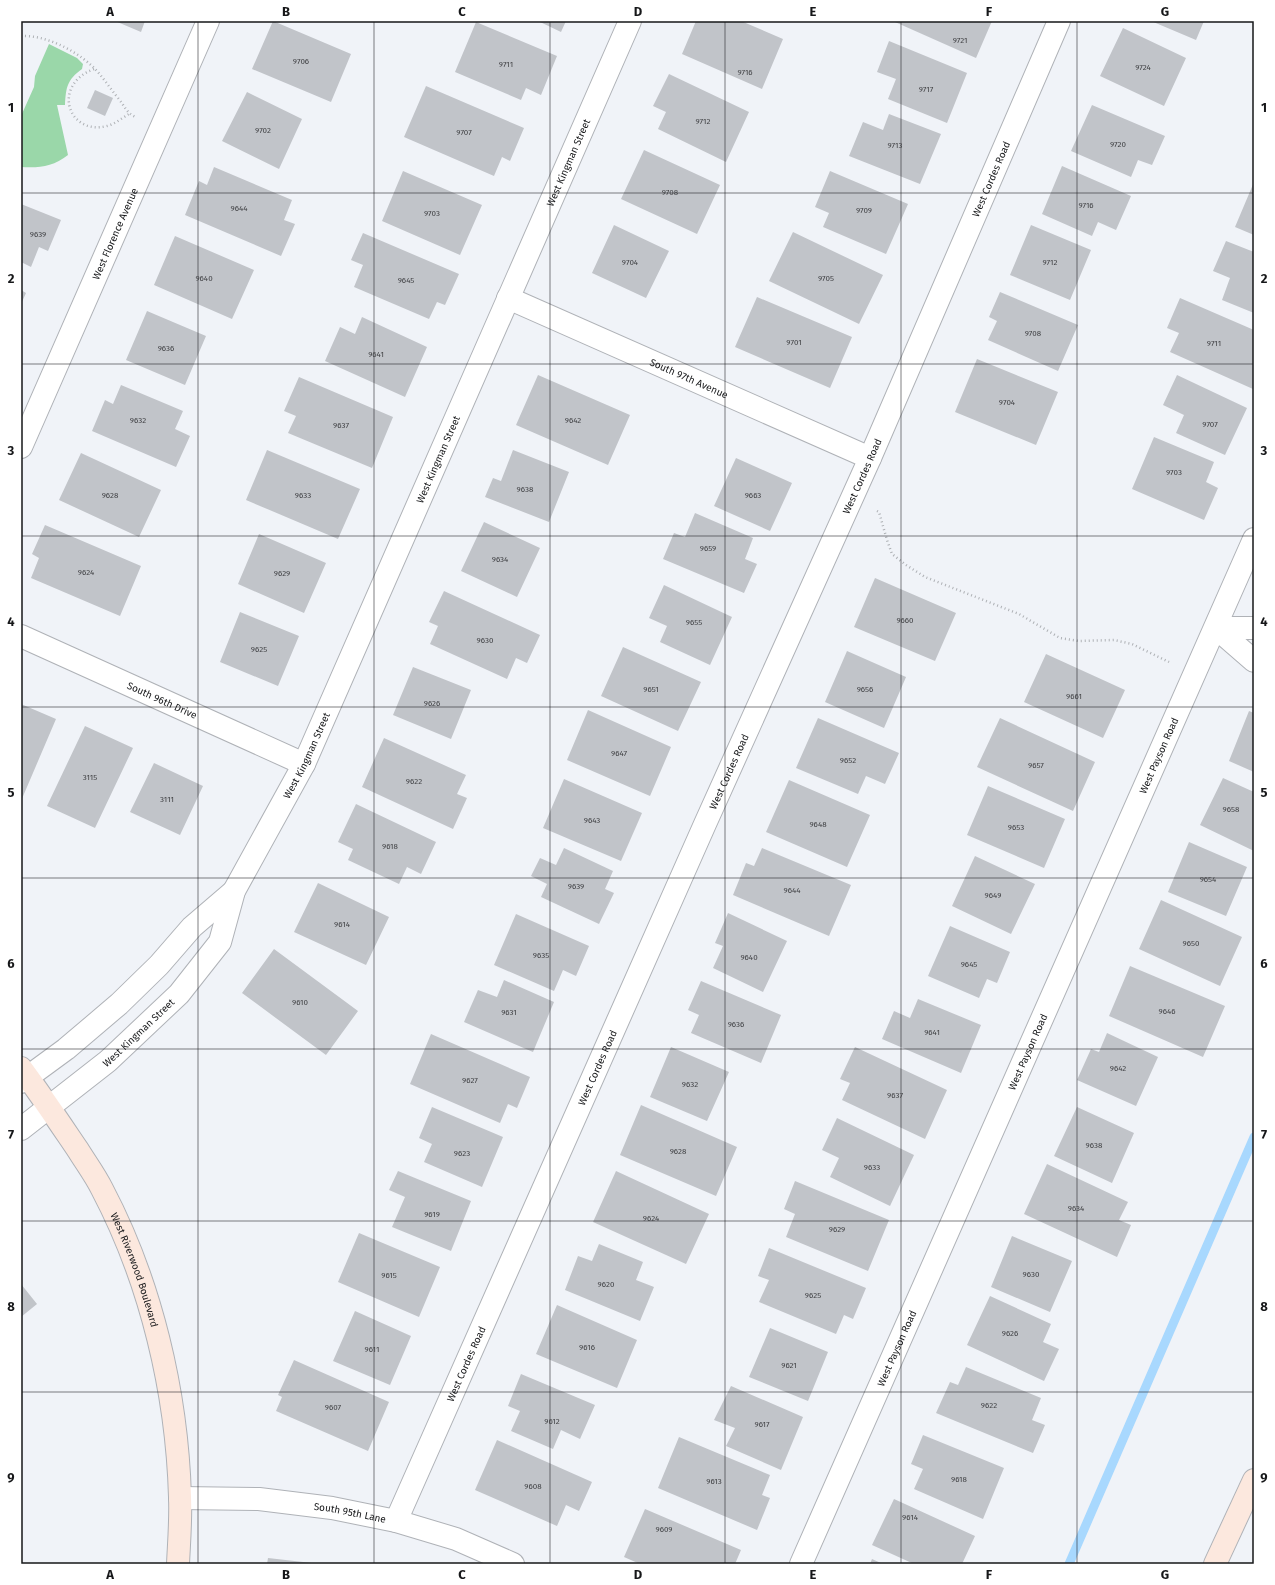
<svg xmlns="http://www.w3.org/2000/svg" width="1275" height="1585" font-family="'Fira Sans',sans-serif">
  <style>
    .green { fill: #9ad7a9 }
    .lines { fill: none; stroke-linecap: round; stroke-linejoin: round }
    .stream { stroke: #a8d8fe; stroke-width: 9 }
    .building { fill: #c1c4c9 }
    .street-casing { stroke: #afb2b7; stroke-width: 24 }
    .secondary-casing { stroke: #afb2b7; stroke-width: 24 }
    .path { stroke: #aeb1b5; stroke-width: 2.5; stroke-dasharray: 1 3; stroke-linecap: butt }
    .street { stroke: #fff; stroke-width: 22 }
    .secondary { stroke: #fce8de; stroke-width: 22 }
    .grid { fill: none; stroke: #161719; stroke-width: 1; stroke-opacity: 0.55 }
    .labels { text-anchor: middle; stroke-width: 3; stroke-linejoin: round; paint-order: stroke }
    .number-label { font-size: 8px; fill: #414245 }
    .street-label { font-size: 10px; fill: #161719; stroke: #fff }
    .neatline { fill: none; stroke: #161719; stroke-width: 1.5 }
    .grid-label { font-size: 13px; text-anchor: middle; font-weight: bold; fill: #161719 }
  </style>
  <rect width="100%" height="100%" fill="#f0f3f8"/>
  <path class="green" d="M49,44L77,58L83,64L82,69C67,80 66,87 65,105H57L68,155C53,167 39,168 21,167V116L34,87L35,76Z"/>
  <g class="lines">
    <path class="stream" d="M1069,1564L1254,1137"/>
  </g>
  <path class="building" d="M115,21H145L141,32Z
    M273,21L351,54L331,102L252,69Z
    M538,21H566L561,32Z
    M696,21H741L783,39L762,89L682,54Z
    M896,21H992L976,58L895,22Z
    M1151,21H1204L1196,40Z
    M476,22L557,56L541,95L526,88L521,100L455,72Z
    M1123,28L1186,58L1164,106L1100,76Z
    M889,41L967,73L947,123L888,99L896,79L877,72Z
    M669,74L749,112L726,162L658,129L666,112L653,106Z
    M426,86L524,128L510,161L502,157L494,176L404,137Z
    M95,90L113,98L105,116L87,108Z
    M247,92L302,119L279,169L222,141Z
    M1092,105L1165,136L1152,165L1138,160L1131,177L1071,151Z
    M889,114L941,134L920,184L849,156L863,122L883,130Z
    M644,150L720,185L697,234L621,199Z
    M1062,166L1131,196L1116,230L1098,222L1092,236L1042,214Z
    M214,167L292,200L284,220L295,224L281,256L185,215L199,181L207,185Z
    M403,171L482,205L460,255L382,221Z
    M830,171L908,204L886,254L823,227L829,213L815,207Z
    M1254,182V235L1235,227Z
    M21,204L61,220L48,251L39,247L31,267L21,262Z
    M614,225L669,251L646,298L592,273Z
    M1031,225L1091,250L1070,300L1010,275Z
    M793,232L883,275L859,324L769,281Z
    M363,233L459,274L445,305L437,302L429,319L354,287L363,265L351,260Z
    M175,236L254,270L232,319L154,285Z
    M1226,241L1254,252V313L1222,300L1230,278L1213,271Z
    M21,290L26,293L21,304Z
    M1000,292L1078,325L1058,371L988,340L997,321L989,317Z
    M757,297L852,337L830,388L735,347Z
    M1180,298L1254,330L1253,389L1170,352L1179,333L1167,328Z
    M147,311L206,336L185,385L126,360Z
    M362,317L427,347L405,397L325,361L340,327L355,334Z
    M977,359L1058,392L1036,445L955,412Z
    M538,375L630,415L608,465L516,425Z
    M1177,375L1247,408L1225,455L1176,433L1184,415L1163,405Z
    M299,377L393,417L372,468L288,433L296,416L284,411Z
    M121,385L183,411L175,429L190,436L176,467L92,431L105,400L113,404Z
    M1154,437L1214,462L1206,482L1218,488L1204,520L1132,489Z
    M267,450L360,489L338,539L246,500Z
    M513,450L569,472L549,522L485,497L493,478L501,481Z
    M81,453L161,490L139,537L59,500Z
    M736,458L792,483L770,531L714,506Z
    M695,513L753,538L745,559L757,564L744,593L663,559L674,533L685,537Z
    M484,522L540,548L517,597L461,571Z
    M45,525L141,566L120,616L31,578L39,558L32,554Z
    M259,534L326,563L304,613L238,584Z
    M875,578L956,613L935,661L854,627Z
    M664,585L732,617L710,665L660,642L667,626L649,618Z
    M444,591L540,635L527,663L516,658L507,679L430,644L438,626L429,622Z
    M240,612L299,636L278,686L220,662Z
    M623,647L701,682L678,731L601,696Z
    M847,651L906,677L884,728L825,702Z
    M1046,654L1125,690L1103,738L1024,702Z
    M413,667L471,690L451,739L393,715Z
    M21,704L56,719L21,801Z
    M588,710L671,747L650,796L567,760Z
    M1249,711L1254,713V772L1229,761Z
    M818,718L899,753L885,784L866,776L858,794L796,768Z
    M1000,718L1095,762L1073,811L977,767Z
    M85,726L133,748L95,828L47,806Z
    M384,738L466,775L457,794L467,798L453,829L362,787Z
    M154,763L203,786L180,835L130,812Z
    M1223,778L1254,792V851L1200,825Z
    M564,779L642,813L621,861L543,828Z
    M789,780L870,815L847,867L766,832Z
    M988,786L1065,819L1044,868L967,835Z
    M356,804L436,842L421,874L407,867L399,884L348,860L353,849L338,842Z
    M1189,842L1247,867L1226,916L1168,892Z
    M564,848L613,871L605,889L614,893L599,924L541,897L547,884L531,876L540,858L556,865Z
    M762,848L851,885L829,936L733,895L746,863L754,866Z
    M975,856L1035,884L1011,934L952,906Z
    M318,883L389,917L366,965L294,932Z
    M1161,900L1242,937L1220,986L1139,949Z
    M728,913L787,941L763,992L713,968L723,946L715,943Z
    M516,914L589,946L576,976L563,970L554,991L494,965Z
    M950,926L1010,952L997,983L987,979L979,998L928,976Z
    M274,949L358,1011L326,1055L242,993Z
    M1130,966L1225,1006L1203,1057L1109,1016Z
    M504,980L554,1002L533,1052L464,1022L478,990L497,997Z
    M701,981L781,1015L761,1063L691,1033L699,1015L688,1010Z
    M918,999L981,1025L961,1073L882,1039L894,1011L910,1018Z
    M1107,1033L1158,1057L1136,1106L1077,1080L1091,1049L1099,1052Z
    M431,1034L530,1077L517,1108L508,1104L500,1123L410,1084Z
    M671,1047L729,1072L707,1121L650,1097Z
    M855,1047L947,1090L925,1139L842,1100L850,1083L840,1079Z
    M641,1105L737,1147L716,1196L620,1155Z
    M432,1107L503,1137L482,1187L424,1162L432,1144L419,1138Z
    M1077,1107L1134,1133L1112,1183L1054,1156Z
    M837,1118L914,1155L890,1206L830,1177L839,1158L822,1150Z
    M1047,1164L1128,1202L1119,1220L1131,1225L1117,1257L1024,1214Z
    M398,1171L471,1201L451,1251L392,1227L405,1197L389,1190Z
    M616,1171L709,1214L686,1264L593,1222Z
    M795,1181L889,1220L868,1271L786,1237L795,1214L784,1209Z
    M359,1233L440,1267L419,1317L338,1282Z
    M1012,1236L1072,1261L1050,1312L991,1287Z
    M599,1244L643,1262L636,1280L654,1287L640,1321L565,1290L578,1256L592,1261Z
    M769,1248L866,1288L853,1319L844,1315L836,1334L759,1302L769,1280L758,1276Z
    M21,1284L37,1304L21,1317Z
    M990,1296L1051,1324L1043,1342L1059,1349L1044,1381L967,1345Z
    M557,1305L637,1340L617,1388L536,1354Z
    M355,1311L411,1336L390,1385L333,1361Z
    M770,1328L828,1352L808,1401L749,1377Z
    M294,1360L389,1402L368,1451L276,1411L282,1397L278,1395Z
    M966,1367L1041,1398L1032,1420L1045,1425L1033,1453L936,1413L950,1382L958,1385Z
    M521,1374L595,1405L580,1439L561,1430L553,1449L511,1431L520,1411L508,1406Z
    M731,1386L803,1417L781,1470L726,1446L735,1428L714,1420Z
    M923,1435L1004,1468L983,1519L914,1489L923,1469L911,1464Z
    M679,1437L770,1475L762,1495L770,1498L757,1530L658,1488Z
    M497,1440L592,1482L579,1511L566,1505L557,1526L475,1490Z
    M894,1499L975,1536L962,1564H914L872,1545Z
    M645,1509L741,1550L735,1564H640L624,1557Z
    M268,1558L312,1563L311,1564H267Z
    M872,1559L883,1564H870Z"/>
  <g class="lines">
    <g class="street-casing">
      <g id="street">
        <path id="s1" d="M508,298L870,458"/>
        <path id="s2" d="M21,447L208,21"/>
        <path d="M1216,628L1254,661"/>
        <path d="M1216,628H1254"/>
        <path id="s3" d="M21,636L304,764"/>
        <path d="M21,1082L66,1049L119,1004L159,965L192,927L234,891"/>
        <path id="s4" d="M21,1129L108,1061L179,994L220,942L234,891L304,764L630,21"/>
        <path id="s5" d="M180,1498L259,1499L332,1508L396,1521L456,1539L513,1564"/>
        <path id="s6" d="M396,1521L705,824L870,458L1059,21"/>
        <path id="s7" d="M801,1564L1254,539"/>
      </g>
    </g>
    <g class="secondary-casing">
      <g id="secondary">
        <path id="s8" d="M21,1068C41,1095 59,1122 78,1150C86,1163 95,1175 102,1189C151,1282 177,1392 180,1497C181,1519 179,1542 178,1564"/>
        <path d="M1215,1564L1254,1480"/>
      </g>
    </g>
    <path class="path" d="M21,36C45,35 73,49 91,65C101,74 109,87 118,98C125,106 126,113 136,117
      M94,69C51,85 68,136 107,126C115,124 122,118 129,114
      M877,511L879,512L887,540L892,554L906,565L925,577L1019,614L1060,638L1079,641L1114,640L1132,644L1169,662"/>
    <use href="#street" class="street"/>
    <use href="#secondary" class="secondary"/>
  </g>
  <path class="grid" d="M198,21V1564M374,21V1564M550,21V1564M725,21V1564M901,21V1564M1077,21V1564M21,193H1254M21,364H1254M21,536H1254M21,707H1254M21,878H1254M21,1049H1254M21,1221H1254M21,1392H1254"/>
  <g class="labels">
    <g class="number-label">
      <text x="960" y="43">9721</text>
      <text x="301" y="64">9706</text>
      <text x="506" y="67">9711</text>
      <text x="1143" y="70">9724</text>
      <text x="745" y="75">9716</text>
      <text x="926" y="92">9717</text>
      <text x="703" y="124">9712</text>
      <text x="263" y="133">9702</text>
      <text x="464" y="135">9707</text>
      <text x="1118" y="147">9720</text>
      <text x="895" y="148">9713</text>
      <text x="670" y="195">9708</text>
      <text x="1086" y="208">9716</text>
      <text x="239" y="211">9644</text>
      <text x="864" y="213">9709</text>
      <text x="432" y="216">9703</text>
      <text x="38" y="237">9639</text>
      <text x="630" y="265">9704</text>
      <text x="1050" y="265">9712</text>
      <text x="204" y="281">9640</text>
      <text x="826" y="281">9705</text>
      <text x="406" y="283">9645</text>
      <text x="1033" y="336">9708</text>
      <text x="794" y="345">9701</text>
      <text x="1214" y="346">9711</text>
      <text x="166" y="351">9636</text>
      <text x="376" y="357">9641</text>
      <text x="1007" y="405">9704</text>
      <text x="138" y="423">9632</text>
      <text x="573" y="423">9642</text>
      <text x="1210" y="427">9707</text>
      <text x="341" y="428">9637</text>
      <text x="1174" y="475">9703</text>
      <text x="525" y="492">9638</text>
      <text x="110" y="498">9628</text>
      <text x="303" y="498">9633</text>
      <text x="753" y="498">9663</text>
      <text x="708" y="551">9659</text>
      <text x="500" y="562">9634</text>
      <text x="86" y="575">9624</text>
      <text x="282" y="576">9629</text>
      <text x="905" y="623">9660</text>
      <text x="694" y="625">9655</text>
      <text x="485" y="643">9630</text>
      <text x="259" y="652">9625</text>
      <text x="651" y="692">9651</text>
      <text x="865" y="692">9656</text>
      <text x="1074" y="699">9661</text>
      <text x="432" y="706">9626</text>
      <text x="619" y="756">9647</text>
      <text x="848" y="763">9652</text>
      <text x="1036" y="768">9657</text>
      <text x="90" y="780">3115</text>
      <text x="414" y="784">9622</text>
      <text x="167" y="802">3111</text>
      <text x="1231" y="812">9658</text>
      <text x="592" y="823">9643</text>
      <text x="818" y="827">9648</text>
      <text x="1016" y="830">9653</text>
      <text x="390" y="849">9618</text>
      <text x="1208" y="882">9654</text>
      <text x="576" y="889">9639</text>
      <text x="792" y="893">9644</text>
      <text x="993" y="898">9649</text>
      <text x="342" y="927">9614</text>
      <text x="1191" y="946">9650</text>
      <text x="541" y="958">9635</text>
      <text x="749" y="960">9640</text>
      <text x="969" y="967">9645</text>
      <text x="300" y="1005">9610</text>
      <text x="1167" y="1014">9646</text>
      <text x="509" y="1015">9631</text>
      <text x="736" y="1027">9636</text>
      <text x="932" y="1035">9641</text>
      <text x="1118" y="1071">9642</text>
      <text x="470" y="1083">9627</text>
      <text x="690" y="1087">9632</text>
      <text x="895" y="1098">9637</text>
      <text x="1094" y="1148">9638</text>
      <text x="678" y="1154">9628</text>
      <text x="462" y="1156">9623</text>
      <text x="872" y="1170">9633</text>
      <text x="1076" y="1211">9634</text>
      <text x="432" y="1217">9619</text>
      <text x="651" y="1221">9624</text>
      <text x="837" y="1232">9629</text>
      <text x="1031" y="1277">9630</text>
      <text x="389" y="1278">9615</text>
      <text x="606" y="1287">9620</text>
      <text x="813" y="1298">9625</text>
      <text x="1010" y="1336">9626</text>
      <text x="587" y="1350">9616</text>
      <text x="372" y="1352">9611</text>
      <text x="789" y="1368">9621</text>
      <text x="989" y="1408">9622</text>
      <text x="333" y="1410">9607</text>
      <text x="552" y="1424">9612</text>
      <text x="762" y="1427">9617</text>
      <text x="959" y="1482">9618</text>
      <text x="714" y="1484">9613</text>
      <text x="533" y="1489">9608</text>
      <text x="910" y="1520">9614</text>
      <text x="664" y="1532">9609</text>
    </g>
    <g class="street-label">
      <text dy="4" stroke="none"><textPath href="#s4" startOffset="1129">West Kingman Street</textPath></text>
      <text dy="4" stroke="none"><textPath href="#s6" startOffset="1468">West Cordes Road</textPath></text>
      <text dy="4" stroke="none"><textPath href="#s2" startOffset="233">West Florence Avenue</textPath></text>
      <text dy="4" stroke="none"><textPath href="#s1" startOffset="198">South 97th Avenue</textPath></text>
      <text dy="4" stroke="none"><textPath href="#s4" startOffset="805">West Kingman Street</textPath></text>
      <text dy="4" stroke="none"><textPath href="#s6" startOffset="1144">West Cordes Road</textPath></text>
      <text dy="4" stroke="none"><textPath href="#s3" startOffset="155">South 96th Drive</textPath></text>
      <text dy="4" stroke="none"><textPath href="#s4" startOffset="481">West Kingman Street</textPath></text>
      <text dy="4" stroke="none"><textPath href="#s7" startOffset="884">West Payson Road</textPath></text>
      <text dy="4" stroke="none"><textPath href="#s6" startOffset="820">West Cordes Road</textPath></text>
      <text dy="4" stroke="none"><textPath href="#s4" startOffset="152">West Kingman Street</textPath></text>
      <text dy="4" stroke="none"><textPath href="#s7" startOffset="560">West Payson Road</textPath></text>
      <text dy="4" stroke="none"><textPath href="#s6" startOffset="496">West Cordes Road</textPath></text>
      <text dy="4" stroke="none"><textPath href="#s8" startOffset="233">West Riverwood Boulevard</textPath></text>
      <text dy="4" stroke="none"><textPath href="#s7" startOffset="236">West Payson Road</textPath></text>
      <text dy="4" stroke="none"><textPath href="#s6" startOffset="172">West Cordes Road</textPath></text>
      <text dy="4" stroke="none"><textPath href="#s5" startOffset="171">South 95th Lane</textPath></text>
    </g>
  </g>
  <rect width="1275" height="1585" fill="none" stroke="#ffffff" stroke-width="44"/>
  <rect x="22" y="22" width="1231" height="1541" class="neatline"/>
  <g class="grid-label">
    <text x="110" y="16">A</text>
    <text x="286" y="16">B</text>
    <text x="462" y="16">C</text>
    <text x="638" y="16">D</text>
    <text x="813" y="16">E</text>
    <text x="989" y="16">F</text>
    <text x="1165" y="16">G</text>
    <text x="11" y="112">1</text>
    <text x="1264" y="112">1</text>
    <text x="11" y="283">2</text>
    <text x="1264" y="283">2</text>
    <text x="11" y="455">3</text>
    <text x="1264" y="455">3</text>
    <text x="11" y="626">4</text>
    <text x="1264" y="626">4</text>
    <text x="11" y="797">5</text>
    <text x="1264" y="797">5</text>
    <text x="11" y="968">6</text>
    <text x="1264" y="968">6</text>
    <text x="11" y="1139">7</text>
    <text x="1264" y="1139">7</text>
    <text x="11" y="1311">8</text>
    <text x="1264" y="1311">8</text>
    <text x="11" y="1482">9</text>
    <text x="1264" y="1482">9</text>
    <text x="110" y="1579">A</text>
    <text x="286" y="1579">B</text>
    <text x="462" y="1579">C</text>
    <text x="638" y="1579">D</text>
    <text x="813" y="1579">E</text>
    <text x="989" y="1579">F</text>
    <text x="1165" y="1579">G</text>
  </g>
</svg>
